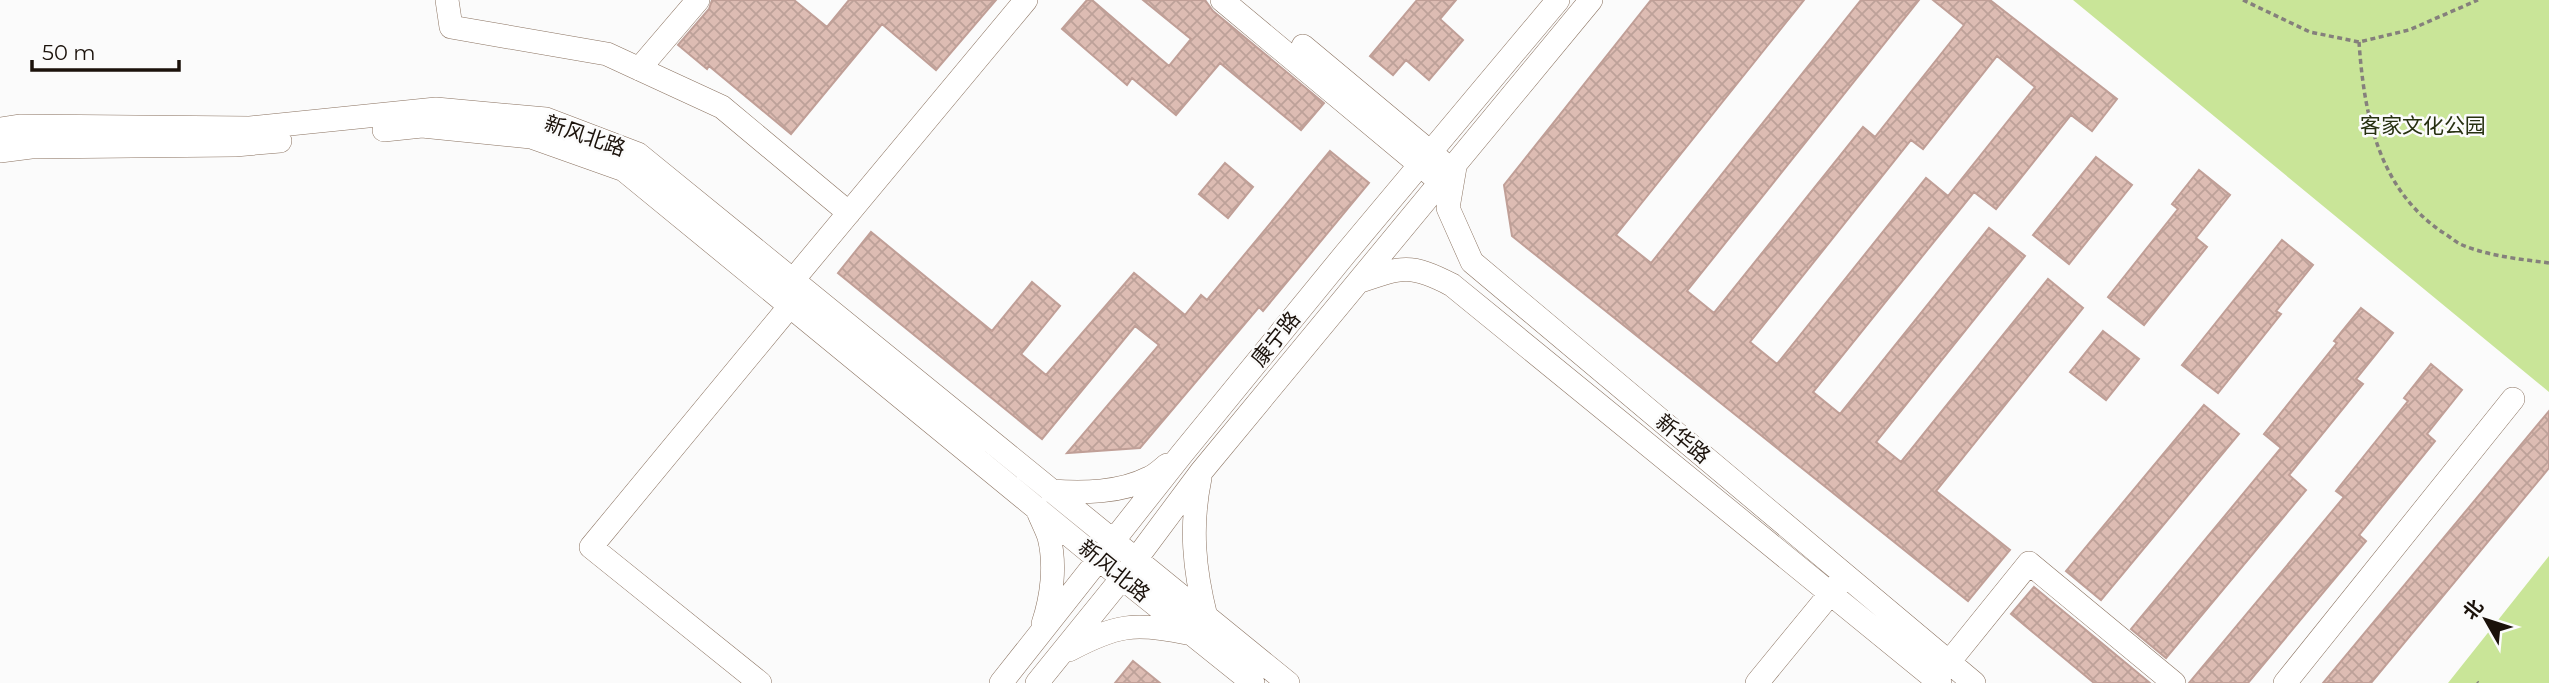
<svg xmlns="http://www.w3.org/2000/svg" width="2549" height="683" font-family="Montserrat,'Noto Sans SC',sans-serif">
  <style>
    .park { fill: #c9e598 }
    .building { fill: url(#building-cross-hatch); stroke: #c09f97; stroke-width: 2; fill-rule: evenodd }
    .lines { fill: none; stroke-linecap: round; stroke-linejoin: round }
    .minor-casing { stroke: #8a7260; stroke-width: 24 }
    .path { stroke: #85807c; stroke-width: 3.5; stroke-dasharray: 5 3.5; stroke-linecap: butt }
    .minor { stroke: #fff; stroke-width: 23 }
    .labels { text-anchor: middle; stroke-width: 5; stroke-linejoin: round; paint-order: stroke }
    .park-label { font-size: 21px; fill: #263010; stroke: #fbfbfb }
    .street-label { font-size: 21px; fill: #1b120b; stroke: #fbfbfb }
  </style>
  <defs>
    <pattern id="building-cross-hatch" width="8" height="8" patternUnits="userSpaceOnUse" patternTransform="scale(1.75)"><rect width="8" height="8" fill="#ddbcb3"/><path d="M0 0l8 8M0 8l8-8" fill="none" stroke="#bda199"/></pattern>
  </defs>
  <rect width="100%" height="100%" fill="#fbfbfb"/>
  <path class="park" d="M2073,0H2549V392Z
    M2549,556V683H2448Z"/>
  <path class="building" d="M712,0H794L827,27L849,0H996L936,70L882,24L791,134L709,66L707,69L678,45L709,9Z
    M1087,0H1092L1169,66L1191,39L1143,0H1205L1213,11L1324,103L1301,130L1220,63L1176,115L1132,78L1127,85L1062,29Z
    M1417,0H1456L1440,19L1463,40L1429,80L1406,60L1393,75L1370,56Z
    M1651,0H1804L1616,235L1651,263L1861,0H1919L1687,291L1714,313L1863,127L1875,137L1964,25L1933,0H1990L2117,99L2092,131L2071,115L1996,209L1974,192L1813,392L1840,414L1989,228L2025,256L1876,442L1901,462L2048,279L2083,308L1936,491L2010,550L1968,601L1512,236L1504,185ZM1997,56L2035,87L1948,196L1926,178L1777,364L1750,342L1911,140L1923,149Z
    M1330,151L1369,183L1263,311L1259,307L1140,448L1067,453L1159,345L1135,326L1042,439L838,273L871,232L992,331L1032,282L1060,306L1021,354L1046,375L1134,273L1185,315L1201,295L1207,300Z
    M2096,157L2132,185L2069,264L2033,235Z
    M1225,163L1253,187L1228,218L1199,194Z
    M2199,170L2230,195L2196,238L2207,247L2144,325L2108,297L2178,209L2172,204Z
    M2282,240L2313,265L2276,311L2281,314L2218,393L2182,365Z
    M2361,308L2393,333L2356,379L2363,384L2289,475L2306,490L2166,658L2131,629L2281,448L2264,434L2337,343L2334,341Z
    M2103,331L2139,359L2106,400L2070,372Z
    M2431,364L2462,390L2427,434L2435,441L2359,535L2366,541L2248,683H2189L2344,497L2336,491L2408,401L2404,398Z
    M2204,405L2239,434L2101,600L2066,571Z
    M2549,411V468L2371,683H2323Z
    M2034,587L2150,683H2094L2011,614Z
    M1133,661L1160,683H1115Z"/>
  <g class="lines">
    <g class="minor-casing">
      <path id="minor" d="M447,0L451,27L607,54L633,66L722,107L849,213
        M1222,0L1432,175
        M1303,46L1441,161
        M639,69L698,0
        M0,129L21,126L250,128L436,109L546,119L638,154L1288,683
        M384,130L422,126L531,137L624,170L1091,553L1253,683
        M0,151L31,147L235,145L280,141
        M1455,167L1448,208L1472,262L1974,683
        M1358,282C1401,267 1410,263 1452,285L1940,683
        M783,292L1026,0
        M1200,478C1190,527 1194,569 1206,617
        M1051,491C1083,493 1120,493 1149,478C1156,475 1162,469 1167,465
        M1038,511C1041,519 1046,528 1049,537C1056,565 1052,597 1043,624
        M1069,650C1116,625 1134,622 1187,633
        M1949,662L2029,563L2174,683
        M760,683L591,547L799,295
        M1001,683L1181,455L1346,253L1558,0
        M1037,683L1122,578L1201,472L1591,0
        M1757,683L1839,583
        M2285,683L2513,399"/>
    </g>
    <path class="path" d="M2243,0L2310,32L2359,42L2409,30L2478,0
      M2359,42C2364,114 2378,188 2442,232C2448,235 2454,241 2460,244C2487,256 2520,259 2549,263
      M2477,682L2478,683"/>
    <use href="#minor" class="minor"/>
  </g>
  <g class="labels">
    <g class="park-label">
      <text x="2423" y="133">客家文化公园</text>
    </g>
    <g class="street-label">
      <text transform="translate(585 136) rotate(19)" y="7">新风北路</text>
      <text transform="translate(1276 339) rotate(-51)" y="7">康宁路</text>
      <text transform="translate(1683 439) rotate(40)" y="7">新华路</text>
      <text transform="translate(1114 571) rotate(39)" y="7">新风北路</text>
    </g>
  </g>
  <g transform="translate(2486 620) rotate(309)" stroke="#fbfbfb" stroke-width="5" paint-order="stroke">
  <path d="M0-5L12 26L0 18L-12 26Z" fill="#1b120b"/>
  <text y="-10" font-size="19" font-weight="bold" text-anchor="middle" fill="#1b120b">北</text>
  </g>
  <path d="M32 60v10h147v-10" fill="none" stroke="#1b120b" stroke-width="3.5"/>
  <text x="42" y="60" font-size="21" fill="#1b120b" stroke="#fbfbfb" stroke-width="5" paint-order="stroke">50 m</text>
</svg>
